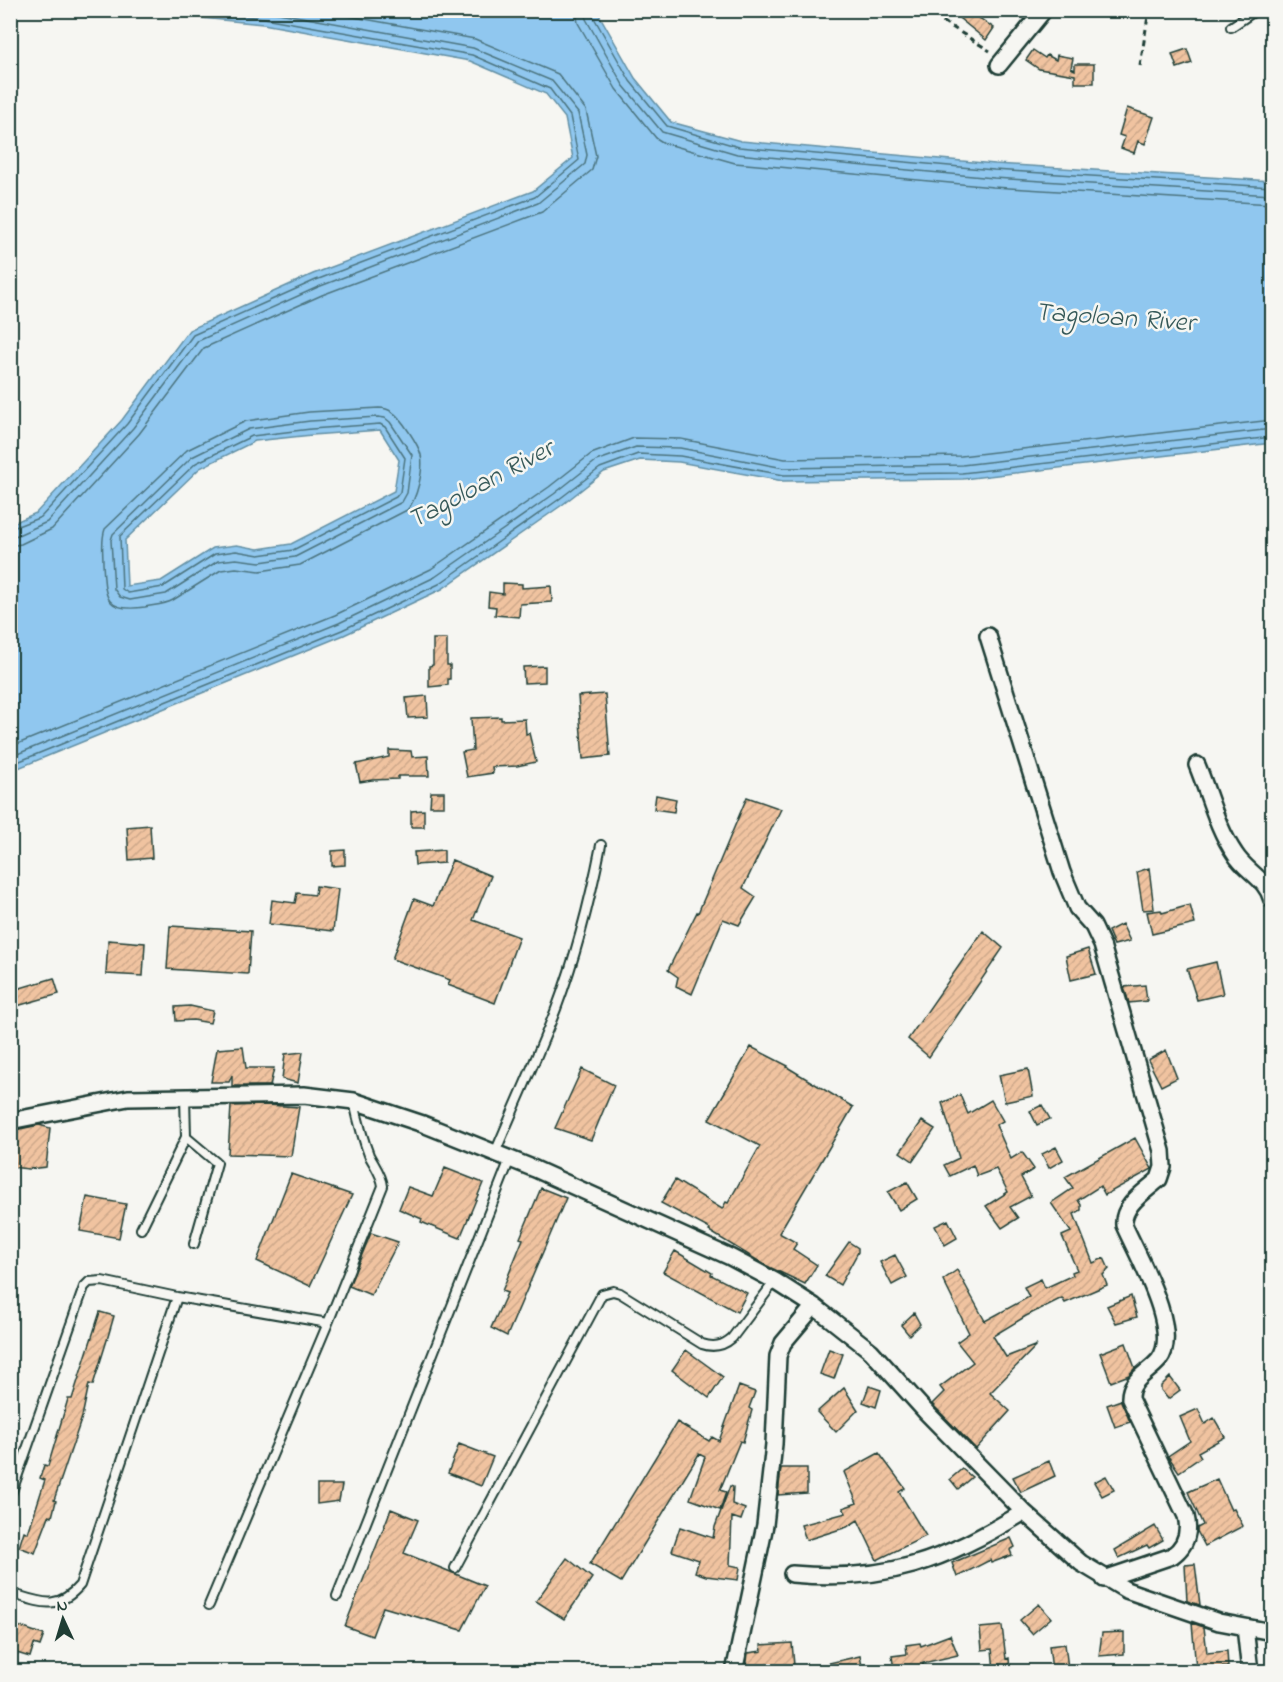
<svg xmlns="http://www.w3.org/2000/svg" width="1283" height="1682" font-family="'Indie Flower',sans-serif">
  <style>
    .water { fill: #90c7ef; stroke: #6390a4; stroke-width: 1.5; fill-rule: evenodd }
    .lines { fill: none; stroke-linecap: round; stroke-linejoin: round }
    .shore { stroke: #4c747f; stroke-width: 1.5 }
    .building { fill: url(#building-hatch); stroke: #1f3d34; stroke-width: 1.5 }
    .service-casing { stroke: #1f3d34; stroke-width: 12 }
    .minor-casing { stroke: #1f3d34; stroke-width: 20 }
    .path { stroke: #1f3d34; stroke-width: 3; stroke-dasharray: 6 4.5; stroke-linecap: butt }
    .service { stroke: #f6f6f2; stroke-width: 8 }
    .minor { stroke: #f6f6f2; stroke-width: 15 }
    .labels { text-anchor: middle; stroke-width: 5; stroke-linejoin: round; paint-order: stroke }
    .water-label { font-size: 27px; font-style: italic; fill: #365959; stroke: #f6f6f2 }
  </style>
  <defs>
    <pattern id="building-hatch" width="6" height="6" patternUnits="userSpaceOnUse" patternTransform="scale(1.5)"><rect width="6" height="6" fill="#f0c3a0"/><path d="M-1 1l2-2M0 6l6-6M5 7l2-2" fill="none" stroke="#cda88a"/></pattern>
  </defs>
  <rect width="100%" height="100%" fill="#f6f6f2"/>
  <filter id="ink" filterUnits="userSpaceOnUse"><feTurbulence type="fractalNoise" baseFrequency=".0167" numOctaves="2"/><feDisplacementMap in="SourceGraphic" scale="12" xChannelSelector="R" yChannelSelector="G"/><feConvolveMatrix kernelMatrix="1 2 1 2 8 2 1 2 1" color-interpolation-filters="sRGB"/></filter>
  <g filter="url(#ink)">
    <path class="water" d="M129,11H597L635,78L671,122L741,141L995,164L1272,181V443L963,479L783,481L679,462L640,460L604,472L562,505L442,589L344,635L11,771V524L36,513L122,420L189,330L313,274L533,191L573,158L565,118L546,94L470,61L263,24ZM380,430L399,460L394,491L291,544L258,549L237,545L213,548L161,581L127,586L125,540L200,468L255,441L312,435Z"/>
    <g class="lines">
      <path class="shore" d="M576,10L578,23L616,89L656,138L664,143L735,163L993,187L1272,204
        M585,10L586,19L623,85L662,132L737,154L994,178L1272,195
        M593,10V16L630,81L667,126L739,147L994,170L1272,187
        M379,408C384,408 388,409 392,412C401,417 419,446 421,455C424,469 417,500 407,510L300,565L260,571L236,568L221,570L173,600C164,605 154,605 145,607C104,613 105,597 103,563C103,551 101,540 105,529L187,450L246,421L309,412Z
        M378,417L385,418L390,422L412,455L407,493L402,502L295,557L260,562L236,559L218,561L166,594L130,600L120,597L114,589L111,540L113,534L192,457L249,429L310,421Z
        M380,424L385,427L405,458L400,492L396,497L293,550L259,555L236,551L215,554L163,587L128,593L122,589L120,536L196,463L252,436L311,429Z
        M10,529L41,517L127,424L193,335L316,280L535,197L579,160L570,116L550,89L472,55L264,18L188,10
        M10,537L18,535L47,522L133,428L198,341L318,287L538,203L585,164L587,155L578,113L552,81L473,48L262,10
        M10,546L21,544L52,529L139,434L204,348L322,295L542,212L592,170L596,156L586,110L558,74L475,39L315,10
        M10,747L335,615L431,569L549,487L591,454L634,438L681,439L785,459L961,456L1272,420
        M10,757L339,623L435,577L554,494L596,461L636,447L680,448L784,468L962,465L1272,429
        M10,765L342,630L439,584L558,500L600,468L638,454L680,456L784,475L962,473L1272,437"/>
    </g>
    <path class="building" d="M949,10H983L978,17L994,28L986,40Z
      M1187,49L1192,63L1177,68L1172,54Z
      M1033,50L1045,58L1047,55L1056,60L1057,55L1073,58L1071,68L1075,70V64H1094V83H1075V75L1039,69L1026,60Z
      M1127,108L1154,117L1145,144L1138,141L1134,153L1121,148L1125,137L1119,135Z
      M503,583L522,584V588L551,586L552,602L520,604L519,617L495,615L496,607L488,606L489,592L503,594Z
      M433,639H447V665H450V679H448V685L429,687V666L433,665Z
      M545,666V682L524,683L523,667Z
      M605,694L610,756L583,759L578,696Z
      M427,696L428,717L408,718L406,698Z
      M501,717V720L525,719L526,734L529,733L536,762L517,766L492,767L493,773L467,777L462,752L473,750L471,718Z
      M389,750L411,751L412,757L428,756L429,776H398V779L372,780L360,782L356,764L389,757Z
      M431,792H444V806H430Z
      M656,795L676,799L674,812L654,809Z
      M747,797L781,809L743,888L756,897L739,925L723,919L692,994L676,986L678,977L668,970L697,912L698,913Z
      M424,810V827H411V811Z
      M150,825L152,858L129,860L127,827Z
      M345,850V865L332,866V851Z
      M444,850V863L415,865L414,852Z
      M452,860L491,876L473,920L519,937L495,1003L448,985L450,980L392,959L414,899L433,906Z
      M1149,868L1154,909L1143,910L1137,872Z
      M316,886L338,889L333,931L269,924L272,900L295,903L297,893L315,895Z
      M1190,905L1195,924L1152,934L1147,912L1161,910L1162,913Z
      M1122,924L1130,941L1114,945L1108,931Z
      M170,926L251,931L248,974L167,969Z
      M983,931L1003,948L929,1057L908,1039Z
      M108,940L145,943L143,976L106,974Z
      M1088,949L1096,974L1071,980L1066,956Z
      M1216,962L1223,994L1197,1000L1187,969Z
      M54,978L59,994L10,1008V991Z
      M1145,985L1147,1001L1129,1003L1124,987Z
      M190,1006L213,1011L210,1023L193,1020L176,1021L175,1007Z
      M243,1047L246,1068H274L270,1086H232V1075L229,1082H211L217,1049Z
      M751,1047L788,1066L787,1067L853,1107L779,1233L797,1243L793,1249L817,1265L805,1284L765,1265L709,1231L710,1229L661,1203L675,1180L722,1209L726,1202L728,1203L760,1146L709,1119Z
      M1166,1050L1177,1078L1161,1086L1148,1060Z
      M303,1052L298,1083L282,1079L285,1054Z
      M582,1069L614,1085L591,1140L555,1128Z
      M1028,1069L1033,1096L1005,1102L999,1075Z
      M960,1095L968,1114L991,1100L1003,1121L996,1125L1011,1159L1022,1152L1034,1169L1021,1177L1031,1196L1010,1207L1018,1218L1002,1228L986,1206L1008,1192L996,1169L977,1176L973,1165L950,1176L944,1165L959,1158L942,1103Z
      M267,1105L299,1107L291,1156L228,1154L231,1106Z
      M1042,1105L1050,1119L1037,1125L1030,1111Z
      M922,1121L935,1129L913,1161L900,1152Z
      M39,1125L50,1128L46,1167L29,1169L11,1167L15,1130Z
      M1135,1138L1152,1169L1105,1195L1100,1186L1078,1200L1081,1205V1210L1074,1214L1093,1263L1104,1258L1109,1269L1103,1275L1107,1285L1065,1303L1062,1298L1026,1316L993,1336L1006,1357L1037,1345L990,1393L1010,1411L976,1449L932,1404L944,1392L940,1387L973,1362L957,1342L969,1333L943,1280L957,1270L985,1321L1029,1297L1024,1287L1041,1279L1045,1288L1073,1275L1072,1272L1077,1270L1062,1236L1071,1232L1051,1203L1073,1188L1065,1177Z
      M1056,1147L1063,1160L1049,1168L1042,1154Z
      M445,1168L483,1183L460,1238L421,1222L422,1219L399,1209L408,1187L433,1196Z
      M291,1174L352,1195L310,1286L257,1261Z
      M907,1182L917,1199L899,1210L888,1192Z
      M541,1188L566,1198L507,1336L491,1328L507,1293L502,1291L523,1239L520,1238Z
      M87,1197L126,1204L119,1238L80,1231Z
      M948,1220L957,1238L945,1245L935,1226Z
      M371,1233L398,1242L371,1295L349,1286Z
      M849,1242L858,1248V1252L840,1285L825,1276Z
      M675,1251L712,1273L711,1275L747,1293L737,1312L663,1272Z
      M895,1255L907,1277L892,1285L880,1262Z
      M1131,1296L1137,1317L1116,1323L1107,1306Z
      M100,1312L114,1316L107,1340L93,1385L89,1384L82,1417L54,1500L56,1501L52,1517L49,1516L35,1553L19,1547L24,1531L28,1533L45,1480L40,1478L44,1465L48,1466L68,1399H72Z
      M914,1313L920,1324L909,1335L901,1325Z
      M1126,1343L1135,1368L1129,1375L1111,1382L1100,1353Z
      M829,1349L843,1354L834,1379L820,1374Z
      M686,1350L723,1377L709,1398L672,1370Z
      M1170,1377L1180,1390L1168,1399L1161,1390V1386Z
      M739,1386L755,1392L749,1408L752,1410L743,1442L740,1441L720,1490L726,1492L720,1510L690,1499L705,1457L699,1454L621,1582L590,1564L677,1422L709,1441L712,1437L719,1441Z
      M869,1386L881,1390L876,1407L863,1402Z
      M844,1388L858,1410L836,1432L817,1412Z
      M1121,1400L1130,1422L1115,1427L1107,1405Z
      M1198,1409L1205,1424L1214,1418L1225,1437L1198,1452L1201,1457L1179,1472L1168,1456L1190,1441L1180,1417Z
      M459,1444L493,1457L481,1486L448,1473Z
      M879,1453L905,1488L899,1492L926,1536L877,1560L858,1520L847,1527L806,1540L801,1525L846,1513L843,1508L857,1503L844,1472Z
      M1049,1461L1055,1476L1021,1492L1013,1477Z
      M781,1468H807V1493L778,1495Z
      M962,1469L972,1477L958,1489L950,1479Z
      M1106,1476L1114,1490L1102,1496L1094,1482Z
      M1217,1479L1231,1510L1234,1509L1243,1526L1205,1546L1197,1531V1528L1203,1525L1188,1492Z
      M317,1485H342L339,1501L317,1504Z
      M730,1486L733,1487L732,1504L745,1509L741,1520L732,1517L730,1565L740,1567L738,1580L706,1576L695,1572L699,1560L672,1551L680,1527L713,1538L715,1527Z
      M391,1509L418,1520L404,1553L485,1586L462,1630L383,1607L372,1636L345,1626Z
      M1155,1526L1163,1540L1149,1548L1147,1545L1119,1558L1115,1550Z
      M1011,1538L1015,1547L1010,1550L1012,1555L991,1563L990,1560L957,1577L952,1563Z
      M567,1558L592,1578L564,1619L536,1601Z
      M1195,1564L1200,1605L1187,1601L1185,1565Z
      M1039,1604L1051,1618L1032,1634L1020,1620Z
      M1192,1623L1204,1627L1207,1653L1227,1651L1228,1667L1196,1669Z
      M18,1626L44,1635L40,1646L34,1644L30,1657L10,1651Z
      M1002,1626L1006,1659L1009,1658L1010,1671H994L992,1649L982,1650L980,1628Z
      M1124,1632V1654L1099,1656L1102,1633Z
      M950,1635L958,1655L923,1663V1667L894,1671L892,1656L907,1654L906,1645L920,1643L921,1646Z
      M792,1643L794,1665L762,1667L763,1671H746L748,1653L762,1651L761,1645Z
      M1065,1644L1068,1668L1052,1670L1049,1646Z
      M860,1656L863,1671H816V1666Z"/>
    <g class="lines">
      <g class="service-casing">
        <path id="service" d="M1231,27L1256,10
          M185,1096L186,1137L217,1163L194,1244
          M495,1153C515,1105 537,1058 556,1009C576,956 590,901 601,845
          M141,1229L186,1137
          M10,1497L84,1287L89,1282L102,1281L177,1297L328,1323
          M455,1568L602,1294L613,1291L620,1293L702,1344C714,1348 723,1346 732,1338L775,1281
          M10,1593C40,1602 57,1612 80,1585L177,1297
          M337,1596L510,1159
          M209,1605L328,1323L383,1186C382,1175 374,1165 369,1155C362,1137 358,1120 354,1102"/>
      </g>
      <g class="minor-casing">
        <path id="minor" d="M999,65L1044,10
          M988,636L1062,872L1077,908L1093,926L1102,945L1162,1151L1163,1167L1159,1179C1145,1192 1122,1205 1124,1225C1137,1255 1182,1331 1159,1360C1148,1373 1129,1380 1130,1399L1186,1516C1190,1532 1186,1546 1172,1556L1104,1579
          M1197,765C1209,794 1217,828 1235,854C1246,872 1266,878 1272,900
          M10,1121L128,1098L304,1095L354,1101L423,1124L535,1169L730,1257L775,1281L814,1306L871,1351L926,1412L1024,1512L1081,1563L1126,1590L1219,1622L1272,1632
          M792,1574C888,1583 943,1561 1024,1512
          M1245,1627L1250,1672
          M734,1672L765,1525L774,1444L778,1356L783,1343L814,1306"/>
      </g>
      <path class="path" d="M925,10L990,51
        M1140,66L1149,10"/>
      <use href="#service" class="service"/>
      <use href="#minor" class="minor"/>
    </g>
  </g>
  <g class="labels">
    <g class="water-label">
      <text transform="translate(1115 316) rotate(4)" y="9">Tagoloan River</text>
      <text transform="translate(480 483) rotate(-28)" y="9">Tagoloan River</text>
    </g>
  </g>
  <rect width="1283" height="1682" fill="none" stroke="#f6f6f2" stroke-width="36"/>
  <rect x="18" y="18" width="1247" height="1646" fill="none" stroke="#1f3d34" stroke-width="2" filter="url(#ink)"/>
  <g transform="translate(63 1619) rotate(356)" stroke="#f6f6f2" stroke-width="4.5" paint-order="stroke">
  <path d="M0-4.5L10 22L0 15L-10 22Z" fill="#1f3d34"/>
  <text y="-9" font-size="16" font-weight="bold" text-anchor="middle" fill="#1f3d34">N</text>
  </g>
</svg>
